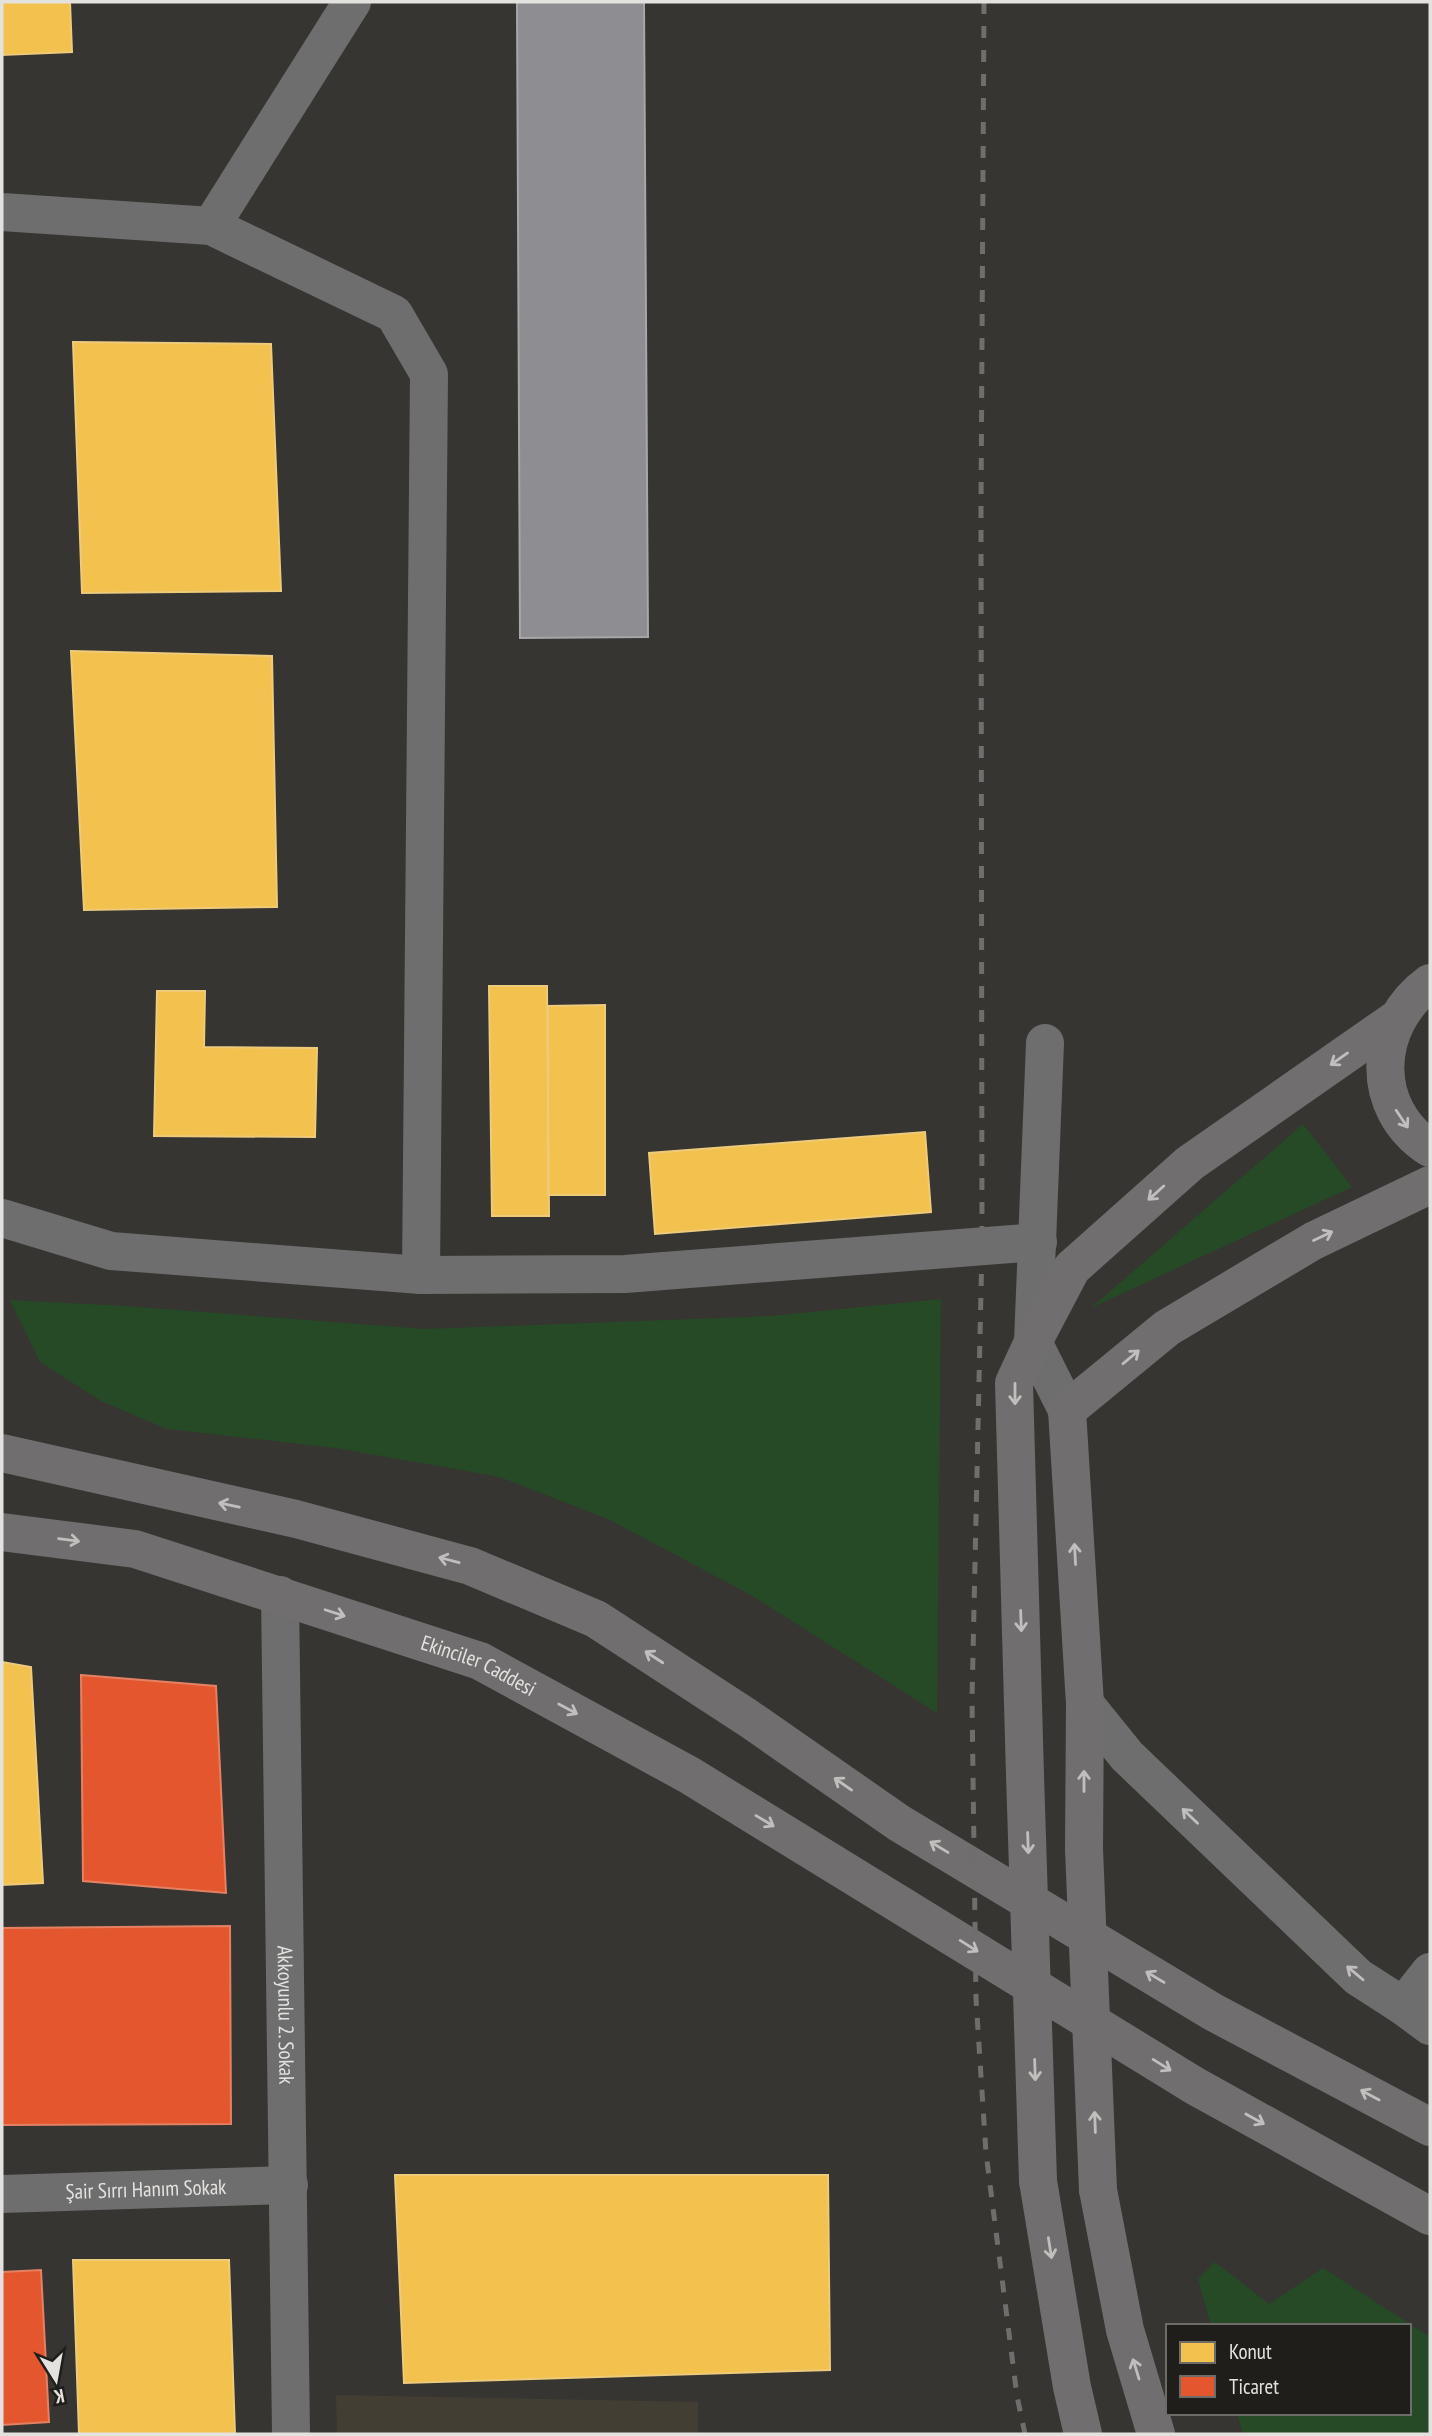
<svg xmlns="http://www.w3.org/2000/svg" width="1432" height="2436" font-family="'PT Sans Narrow',sans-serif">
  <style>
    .built { fill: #423e33 }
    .green { fill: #254a25 }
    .homes { fill: #f2c14e; stroke: #eecb7a; stroke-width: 2 }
    .shops { fill: #e4572e; stroke: #e48163; stroke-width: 2 }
    .industry { fill: #8d8d92; stroke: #a7a6a9; stroke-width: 2 }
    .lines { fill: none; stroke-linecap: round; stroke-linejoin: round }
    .minor { stroke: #6f6e6e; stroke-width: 38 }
    .major { stroke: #706e6e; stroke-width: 38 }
    .rail { stroke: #6f6e6d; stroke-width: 5; stroke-dasharray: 12 12; stroke-linecap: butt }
    .major-bridge { stroke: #706e6e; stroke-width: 38 }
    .oneway { stroke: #c1bfbd }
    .labels { text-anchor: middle; stroke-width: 7; stroke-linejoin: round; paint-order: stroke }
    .street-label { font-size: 21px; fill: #e4e2df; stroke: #1f1e1b }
  </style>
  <rect width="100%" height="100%" fill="#373532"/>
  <path class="built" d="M336,2395L698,2402V2434H337Z"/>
  <path class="green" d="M1303,1124L1352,1187L1091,1308Z
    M941,1299L937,1713L751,1595L610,1520L500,1477L336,1448L167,1429L101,1401L40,1362L10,1300L125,1306L425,1329L771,1316Z
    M1215,2262L1269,2304L1323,2268L1430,2337V2434H1243L1237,2413H1409V2326H1211L1198,2279Z"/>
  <path class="homes" d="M2,2H70L72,52L2,55Z
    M73,342L271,344L281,591L82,593Z
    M71,651L272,656L277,907L84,910Z
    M489,986H547L549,1216H492Z
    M157,991H205L204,1047L317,1048L315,1137L154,1136Z
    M605,1005V1195H548V1006Z
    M925,1132L931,1212L655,1234L649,1153Z
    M2,1662L31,1667L43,1883L2,1885Z
    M395,2175H828L830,2370L404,2383Z
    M73,2260H229L235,2434H79Z"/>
  <path class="shops" d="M81,1675L216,1686L226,1893L83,1881Z
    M230,1926L231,2124L2,2125V1928Z
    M41,2270L49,2422L2,2425V2272Z"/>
  <path class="industry" d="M517,2H644L648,637L520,638Z"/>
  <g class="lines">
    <g class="minor">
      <path d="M2,212L211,226L394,314L429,374L421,1275"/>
      <path d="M211,226L352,2"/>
      <path d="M1045,1043L1033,1342L1067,1410"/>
      <path d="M2,1218L111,1251L421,1275L625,1274L1038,1242"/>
      <path id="s1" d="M280,1595L291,2434"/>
      <path d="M1085,1704L1127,1756L1358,1977L1403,2006L1430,2026"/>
      <path d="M1403,2006L1430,1972"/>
      <path id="s2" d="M2,2194L289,2185"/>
    </g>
    <g class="major">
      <path d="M1430,983C1373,1024 1368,1108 1430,1148"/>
      <path d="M2,1453L296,1519L470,1566L596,1619L748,1718L899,1823L1213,2012L1430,2127"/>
      <path id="s3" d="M2,1532L135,1549L480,1661L689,1775L1195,2086L1430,2216"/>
      <path d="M1025,1775L1014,1383L1033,1342L1072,1268L1190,1163L1395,1020"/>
      <path d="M1084,1849L1085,1704L1067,1410L1167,1328L1313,1241L1430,1185"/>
      <path d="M1038,2181L1072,2387L1083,2434"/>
      <path d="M1098,2190L1125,2330L1156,2434"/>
    </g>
    <path class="rail" d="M984,2L981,510L982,1246L972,1699L976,1999L986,2153L1017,2396L1025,2434"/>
    <path class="major-bridge" d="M1025,1775L1038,2181
      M1084,1849L1098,2190"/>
  </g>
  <defs><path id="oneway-shaft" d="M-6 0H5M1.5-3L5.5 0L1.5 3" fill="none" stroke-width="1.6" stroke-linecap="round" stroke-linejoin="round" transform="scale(1.75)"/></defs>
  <g class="oneway">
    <use href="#oneway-shaft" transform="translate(1339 1059) rotate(145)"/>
    <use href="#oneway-shaft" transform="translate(1402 1119) rotate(56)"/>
    <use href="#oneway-shaft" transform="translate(1156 1193) rotate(138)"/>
    <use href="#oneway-shaft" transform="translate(1323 1236) rotate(-25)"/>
    <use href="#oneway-shaft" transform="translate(1131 1357) rotate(-40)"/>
    <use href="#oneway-shaft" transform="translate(1015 1394) rotate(90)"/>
    <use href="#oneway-shaft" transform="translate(229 1505) rotate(-168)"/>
    <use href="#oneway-shaft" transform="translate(69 1540) rotate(7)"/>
    <use href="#oneway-shaft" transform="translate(1075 1554) rotate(-93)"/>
    <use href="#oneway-shaft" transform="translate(449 1560) rotate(-165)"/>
    <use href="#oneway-shaft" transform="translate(335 1613) rotate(18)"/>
    <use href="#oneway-shaft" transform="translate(1021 1621) rotate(88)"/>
    <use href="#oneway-shaft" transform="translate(654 1657) rotate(-147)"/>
    <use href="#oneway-shaft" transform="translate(568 1709) rotate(28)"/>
    <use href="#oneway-shaft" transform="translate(1084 1781) rotate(-90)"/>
    <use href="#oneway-shaft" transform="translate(843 1784) rotate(-145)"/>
    <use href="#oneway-shaft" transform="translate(1190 1816) rotate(-136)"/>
    <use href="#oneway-shaft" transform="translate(765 1821) rotate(31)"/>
    <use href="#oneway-shaft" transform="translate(1028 1843) rotate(88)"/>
    <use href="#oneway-shaft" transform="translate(939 1847) rotate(-149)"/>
    <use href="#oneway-shaft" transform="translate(969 1946) rotate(32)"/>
    <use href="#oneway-shaft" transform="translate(1355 1973) rotate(-140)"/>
    <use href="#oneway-shaft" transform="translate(1155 1977) rotate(-149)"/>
    <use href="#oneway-shaft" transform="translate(1162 2065) rotate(32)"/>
    <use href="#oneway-shaft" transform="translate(1035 2070) rotate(88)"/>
    <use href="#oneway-shaft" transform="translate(1370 2095) rotate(-152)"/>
    <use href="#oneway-shaft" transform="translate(1255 2119) rotate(29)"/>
    <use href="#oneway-shaft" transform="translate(1095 2122) rotate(-92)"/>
    <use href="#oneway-shaft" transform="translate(1050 2248) rotate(81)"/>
    <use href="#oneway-shaft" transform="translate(1136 2369) rotate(-107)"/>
  </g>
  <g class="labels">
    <g class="street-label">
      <text dy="7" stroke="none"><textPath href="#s3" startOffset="497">Ekinciler Caddesi</textPath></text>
      <text dy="7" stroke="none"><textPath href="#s1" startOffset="420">Akkoyunlu 2. Sokak</textPath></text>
      <text dy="7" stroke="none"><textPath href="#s2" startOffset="144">Şair Sırrı Hanım Sokak</textPath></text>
    </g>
  </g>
  <rect width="1432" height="2436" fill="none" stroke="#e4e2df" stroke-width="7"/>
  <rect x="1166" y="2324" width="245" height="91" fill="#1f1e1b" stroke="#6e6c69" stroke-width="2"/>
  <rect x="1180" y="2342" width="35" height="21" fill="#f2c14e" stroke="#6e6c69" stroke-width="2"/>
  <text x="1229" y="2359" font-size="21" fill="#e4e2df">Konut</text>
  <rect x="1180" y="2376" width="35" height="21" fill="#e4572e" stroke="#6e6c69" stroke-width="2"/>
  <text x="1229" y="2394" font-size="21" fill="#e4e2df">Ticaret</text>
  <g transform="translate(56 2380) rotate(169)" stroke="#1f1e1b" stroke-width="5" paint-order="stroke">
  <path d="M0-5L12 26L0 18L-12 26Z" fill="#e4e2df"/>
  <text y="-10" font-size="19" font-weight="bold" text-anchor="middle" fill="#e4e2df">K</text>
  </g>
</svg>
